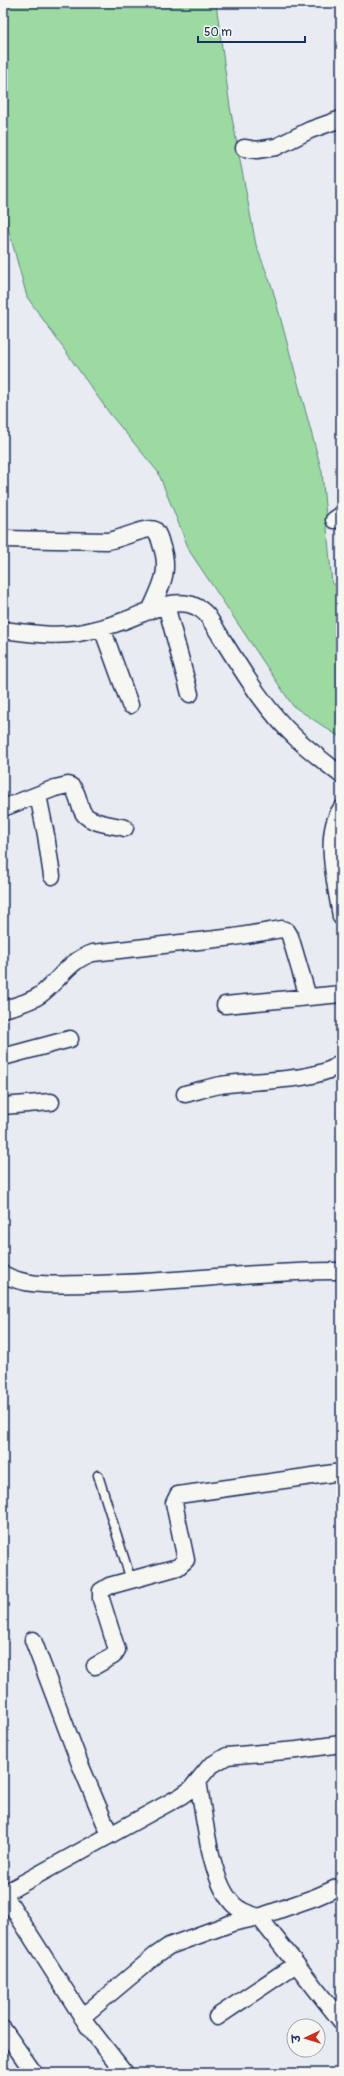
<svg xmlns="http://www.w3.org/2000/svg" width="344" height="2076" font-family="Pangolin,'Playpen Sans Deva',sans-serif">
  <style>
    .green { fill: #9cdaa2; stroke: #5c8480 }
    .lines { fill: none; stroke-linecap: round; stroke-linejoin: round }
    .service-casing { stroke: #1b2f5e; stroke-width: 11 }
    .minor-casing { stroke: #1b2f5e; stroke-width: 19 }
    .service { stroke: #f6f6f2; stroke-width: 8 }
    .minor { stroke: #f6f6f2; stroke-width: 16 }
  </style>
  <rect width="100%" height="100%" fill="#e9ebf2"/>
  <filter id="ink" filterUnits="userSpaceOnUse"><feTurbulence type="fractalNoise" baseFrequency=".025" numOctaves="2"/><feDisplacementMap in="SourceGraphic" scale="8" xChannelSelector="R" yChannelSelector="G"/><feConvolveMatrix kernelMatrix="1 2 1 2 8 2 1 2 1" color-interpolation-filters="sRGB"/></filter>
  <g filter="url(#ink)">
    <path class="green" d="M3,3H216L230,107L256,245L272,287L322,472L332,584H341V738L293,706L190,552L158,472L110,414L27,297L3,209Z"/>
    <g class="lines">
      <g class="service-casing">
        <path id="service" d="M98,1475L131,1580"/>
      </g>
      <g class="minor-casing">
        <path id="minor" d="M244,148L257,150L276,147L310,130L341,119
          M334,520L341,515
          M3,539L107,541C120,540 145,526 155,530C158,534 160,539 161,544C171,572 161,586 150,611
          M166,605L190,694
          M102,628L130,705
          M3,630C29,633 53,637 79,633C95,630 110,626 126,620C151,611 185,590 207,615C234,656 260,705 296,738C310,751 326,763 341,775
          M38,795L46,835L52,876
          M3,808L55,788L68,785C79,788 78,807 84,814C92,824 114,825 125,828
          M341,809C322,836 337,887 341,917
          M225,1005L341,994
          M3,1009C15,1006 30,1002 40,995C59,981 69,960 93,953L234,937L282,929L287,931L290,936L308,997
          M3,1057L70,1039
          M185,1094C197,1091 209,1087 221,1085C247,1080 325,1082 341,1062
          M3,1106L51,1102
          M3,1274C28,1288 58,1284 86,1284C171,1284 256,1270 341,1271
          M33,1640L80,1764L110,1835
          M95,1666L113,1656L117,1650L101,1599V1591L109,1586L178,1567L186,1560L174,1503L178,1495L341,1472
          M198,1781C204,1814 210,1882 234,1905C241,1912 250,1914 259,1917L341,2021
          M3,1894L181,1796L191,1789L210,1766L227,1756L297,1750L341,1744
          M4,1894L88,2026L125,2073
          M82,2017L156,1955L169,1946L232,1923L259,1917L316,1897L341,1886
          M217,2017L296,1964
          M3,2029L34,2073"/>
      </g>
      <use href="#service" class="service"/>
      <use href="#minor" class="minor"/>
    </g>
  </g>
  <rect width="344" height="2076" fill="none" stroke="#f6f6f2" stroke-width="16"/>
  <rect x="8" y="8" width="328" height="2060" fill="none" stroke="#1b2f5e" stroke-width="1.5" filter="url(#ink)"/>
  <g transform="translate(306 2038) rotate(266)"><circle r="19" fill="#f6f6f2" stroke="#9ea6b7"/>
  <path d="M0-3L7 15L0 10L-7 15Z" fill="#c8321e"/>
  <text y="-6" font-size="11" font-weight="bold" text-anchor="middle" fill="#1b2f5e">उ</text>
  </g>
  <path d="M198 36v6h107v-6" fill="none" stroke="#1b2f5e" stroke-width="2"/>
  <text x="204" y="36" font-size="12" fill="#1b2f5e" stroke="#f6f6f2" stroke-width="3" paint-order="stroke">50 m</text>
</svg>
